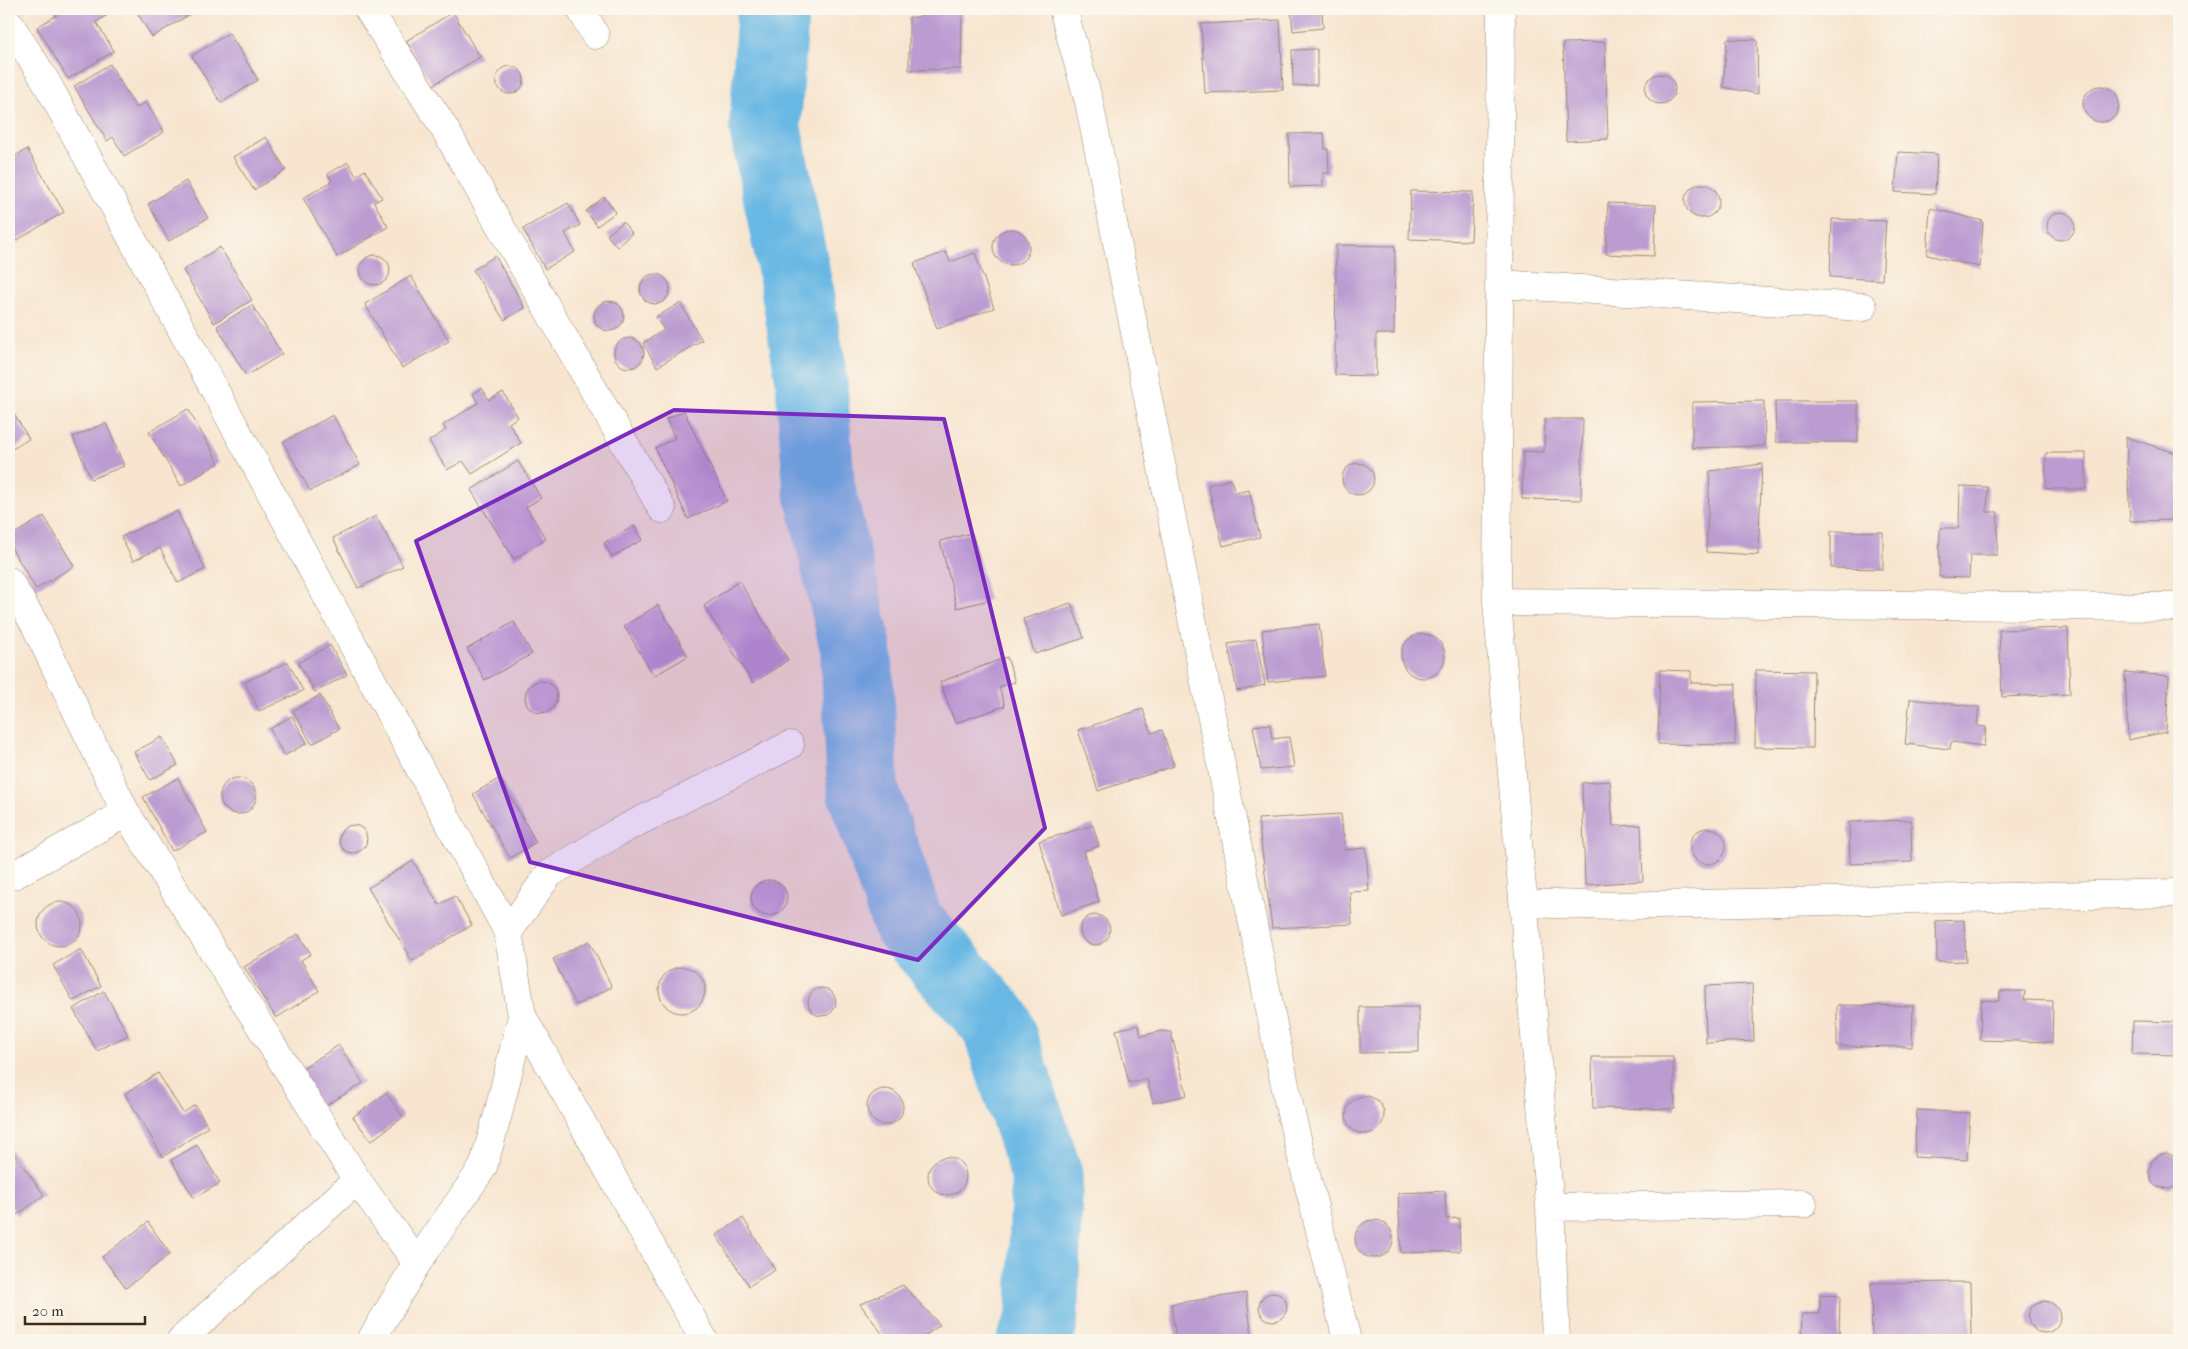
<svg xmlns="http://www.w3.org/2000/svg" width="2188" height="1349" font-family="'IM FELL French Canon',serif">
  <style>
    .lines { fill: none; stroke-linecap: round; stroke-linejoin: round }
    .river { stroke: #69b8e4; stroke-width: 72 }
    .building { fill: #bb9cd1 }
    .minor-casing { stroke: #998876; stroke-width: 29 }
    .minor { stroke: #fff; stroke-width: 28 }
    .marked { fill: #7b2cbf; fill-opacity: 0.2; stroke: #7b2cbf; stroke-width: 4; stroke-linejoin: round }
  </style>
  <rect width="100%" height="100%" fill="#fbf7ec"/>
  <filter id="ink" filterUnits="userSpaceOnUse"><feTurbulence type="fractalNoise" baseFrequency=".02" numOctaves="2"/><feDisplacementMap in="SourceGraphic" scale="10" xChannelSelector="R" yChannelSelector="G"/><feConvolveMatrix kernelMatrix="1 2 1 2 8 2 1 2 1" color-interpolation-filters="sRGB"/></filter>
  <filter id="wash" filterUnits="userSpaceOnUse"><feTurbulence type="fractalNoise" baseFrequency=".0096" numOctaves="4" result="noise"/><feDisplacementMap in="SourceGraphic" scale="20" xChannelSelector="R" yChannelSelector="G"/><feGaussianBlur stdDeviation="1.12" result="paint"/><feColorMatrix in="noise" values="0 0 0 0 0 0 0 0 0 0 0 0 0 0 0 0 0 1.4 0 .05"/><feComposite in="paint" operator="in"/></filter>
  <g filter="url(#wash)">
    <rect width="100%" height="100%" fill="#f7e5cf"/>
    <g class="lines">
      <path class="river" d="M773,9L765,127L794,272L811,378L819,487L856,648L863,791L908,923L996,1022L1047,1176L1042,1322L1033,1340"/>
    </g>
    <g id="blocks">
      <path class="building" d="M53,9H108L110,13L96,22L114,51L68,79L37,27L57,15Z
        M135,9H199L152,37Z
        M920,9H962L961,69L909,70V17H920Z
        M1291,9H1332V10L1322,11L1323,28L1293,31Z
        M453,12L480,57L433,85L406,41Z
        M1280,20L1283,90L1205,93L1201,24Z
        M229,33L258,80L221,103L192,56Z
        M1727,39L1757,40L1758,94L1723,87Z
        M1605,42L1608,139L1566,141L1563,43Z
        M1317,49V85L1293,86L1292,50Z
        M110,64L136,108L146,102L164,132L124,156L113,137L107,141L74,86Z
        M496 80a14 14 0 1 1 28 0a14 14 0 1 1-28 0Z
        M1645 89a15 15 0 1 1 30 0a15 15 0 1 1-30 0Z
        M2083 104a18 18 0 1 1 36 0a18 18 0 1 1-36 0Z
        M1324,133L1325,149H1328L1329,173H1323V186L1290,187L1289,134Z
        M266,137L286,170L254,190L233,157Z
        M27,149L64,212L9,245V160Z
        M1898,152L1937,154L1935,194L1895,192Z
        M348,162L356,176L365,170L382,198L374,202L388,227L337,257L303,198L332,181L328,174Z
        M186,181L208,218L169,241L148,204Z
        M1685 201a17 17 0 1 1 34 0a17 17 0 1 1-34 0Z
        M1411,191L1473,192L1471,241L1409,239Z
        M604,197L616,212L597,226L586,211Z
        M568,203L580,225L565,233L575,252L545,269L523,229Z
        M1608,203L1656,205L1654,256L1606,254Z
        M1930,208L1983,221L1980,267L1927,255Z
        M2047 226a14 14 0 1 1 28 0a14 14 0 1 1-28 0Z
        M1832,219L1886,221L1882,280L1830,277Z
        M623,222L632,233L617,247L607,235Z
        M993 247a18 18 0 1 1 36 0a18 18 0 1 1-36 0Z
        M1336,245L1395,246L1394,334H1376V376L1335,375Z
        M220,247L252,300L214,323L183,270Z
        M946,252L950,262L975,253L994,308L937,329L914,263Z
        M360 270a15 15 0 1 1 30 0a15 15 0 1 1-30 0Z
        M495,256L525,308L504,320L473,270Z
        M640 289a15 15 0 1 1 30 0a15 15 0 1 1-30 0Z
        M411,276L449,341L402,368L365,304Z
        M594 316a15 15 0 1 1 30 0a15 15 0 1 1-30 0Z
        M680,303L702,340L657,367L643,343L664,330L656,317Z
        M252,305L282,354L246,376L217,326Z
        M614 353a15 15 0 1 1 30 0a15 15 0 1 1-30 0Z
        M482,388L489,400L503,392L518,417L509,423L521,443L472,474L463,461L447,470L429,441L446,430L443,425L478,403L473,394Z
        M1764,401L1765,446L1692,448V402Z
        M1775,401H1858V442H1776Z
        M11,409L29,439L9,451V410Z
        M188,409L219,463L181,486L149,432Z
        M684,411L727,501L688,519L655,448L675,438L666,419Z
        M333,415L360,465L310,491L283,442Z
        M1545,419H1583L1581,500L1522,499L1523,451L1544,452Z
        M106,423L124,466L91,479L73,437Z
        M2126,437L2179,454V520L2130,521Z
        M2046,453H2086V489H2046Z
        M518,461L541,498L526,507L546,539L514,559L471,490Z
        M1342 479a16 16 0 1 1 32 0a16 16 0 1 1-32 0Z
        M1762,464L1758,555L1706,552L1710,471Z
        M1231,479L1235,493L1249,490L1260,537L1223,546L1208,485Z
        M1960,486L1988,487L1987,512H1998L1997,555H1970L1969,578L1939,577L1940,528H1959Z
        M177,511L205,569L178,583L160,548L133,561L121,537Z
        M44,516L74,566L36,589L9,544V537Z
        M376,516L403,566L358,588L333,538Z
        M634,526L642,540L612,557L604,543Z
        M1831,531L1883,532V569L1831,568Z
        M972,533L989,600L957,608L940,541Z
        M739,581L788,660L753,683L704,606Z
        M1071,603L1084,638L1035,654L1023,619Z
        M658,605L688,656L654,676L624,626Z
        M514,622L532,654L485,680L467,649Z
        M1319,624L1325,676L1268,682L1262,630Z
        M2068,628L2070,694L2002,697L1999,630Z
        M1401 656a22 22 0 1 1 44 0a22 22 0 1 1-44 0Z
        M1256,639L1265,685L1237,691L1228,644Z
        M330,645L347,675L315,692L298,663Z
        M1007,657L1015,682L999,687L1005,706L955,723L940,682Z
        M288,662L303,691L259,711L245,682Z
        M1660,670L1691,671V683L1736,684L1735,745L1658,744Z
        M1756,670L1814,671L1813,748L1755,747Z
        M2125,672L2169,676L2166,732L2128,740Z
        M525 697a16 16 0 1 1 32 0a16 16 0 1 1-32 0Z
        M320,695L339,729L312,744L293,711Z
        M1910,699L1979,707L1977,726L1986,727L1984,746L1951,742L1950,749L1905,744Z
        M1143,709L1151,733L1162,730L1174,766L1098,791L1078,730Z
        M292,716L307,743L284,756L270,729Z
        M1270,724L1272,739L1289,737L1294,767L1261,770L1253,726Z
        M162,737L178,765L150,780L134,752Z
        M178,778L207,832L172,851L143,797Z
        M500,778L536,842L510,858L473,794Z
        M220 796a18 18 0 1 1 36 0a18 18 0 1 1-36 0Z
        M1610,781L1613,826L1641,825L1643,881L1585,885L1582,783Z
        M1341,814L1345,850L1366,848L1369,891L1350,892L1352,924L1272,928L1258,819Z
        M1911,820L1912,862L1850,864L1849,822Z
        M1093,825L1099,846L1084,851L1099,902L1061,915L1039,841Z
        M339 839a14 14 0 1 1 28 0a14 14 0 1 1-28 0Z
        M1690 846a18 18 0 1 1 36 0a18 18 0 1 1-36 0Z
        M413,861L439,905L455,896L472,925L412,961L368,888Z
        M751 898a18 18 0 1 1 36 0a18 18 0 1 1-36 0Z
        M38 924a22 22 0 1 1 44 0a22 22 0 1 1-44 0Z
        M1080 930a15 15 0 1 1 30 0a15 15 0 1 1-30 0Z
        M1964,920L1966,961L1937,962L1936,921Z
        M298,934L311,954L301,960L319,991L276,1018L244,967Z
        M589,941L612,987L576,1005L553,959Z
        M81,949L101,986L73,1001L53,965Z
        M659 990a23 23 0 1 1 46 0a23 23 0 1 1-46 0Z
        M1752,984L1754,1041L1706,1043L1705,986Z
        M808 1002a14 14 0 1 1 28 0a14 14 0 1 1-28 0Z
        M104,991L128,1035L97,1051L73,1009Z
        M2000,991H2025L2024,1000L2053,1001L2052,1042L1980,1040L1981,1000L1999,1001Z
        M1837,1005L1913,1006L1912,1047L1837,1046Z
        M1360,1007H1419V1052L1360,1053Z
        M2133,1021L2179,1022V1055L2132,1054Z
        M1138,1025L1141,1036L1162,1031L1171,1032L1187,1095L1153,1103L1147,1079L1129,1083L1116,1030Z
        M339,1045L363,1083L322,1108L298,1071Z
        M1592,1057H1673L1675,1109L1593,1108Z
        M158,1073L183,1113L195,1105L208,1127L163,1157L125,1094Z
        M867 1107a18 18 0 1 1 36 0a18 18 0 1 1-36 0Z
        M386,1093L403,1117L371,1141L353,1117Z
        M1346 1115a19 19 0 1 1 38 0a19 19 0 1 1-38 0Z
        M1917,1110L1970,1113L1967,1160L1914,1157Z
        M197,1145L220,1183L194,1198L171,1160Z
        M9,1147L44,1195L17,1215L9,1204Z
        M2167,1153L2179,1159V1184L2170,1189L2157,1187L2152,1183L2149,1172L2152,1161L2162,1154Z
        M928 1176a19 19 0 1 1 38 0a19 19 0 1 1-38 0Z
        M1445,1191L1446,1219L1459,1218L1460,1251L1401,1253L1398,1193Z
        M743,1218L775,1270L749,1286L716,1235Z
        M1355 1239a19 19 0 1 1 38 0a19 19 0 1 1-38 0Z
        M148,1222L170,1254L126,1288L102,1257Z
        M1970,1282L1971,1339L1872,1340L1871,1283Z
        M903,1285L940,1325L919,1340H887L860,1304Z
        M1259 1307a14 14 0 1 1 28 0a14 14 0 1 1-28 0Z
        M1246,1293L1252,1336L1222,1340H1176L1171,1304Z
        M1820,1295L1840,1296L1839,1340H1801L1802,1314H1820Z
        M2028 1317a16 16 0 1 1 32 0a16 16 0 1 1-32 0Z
        M791,1334L798,1340H775Z"/>
    </g>
  </g>
  <g filter="url(#ink)">
    <use href="#blocks" fill-opacity="0" stroke="#998876" stroke-width="1"/>
    <g class="lines">
      <g class="minor-casing">
        <path id="minor" d="M368,9L443,126L662,509
          M581,9L595,35
          M1063,9L1089,102L1290,1110L1347,1340
          M1501,9L1497,602L1550,1207L1556,1340
          M9,23L44,78L283,515L508,932L522,1016L497,1118L483,1167L417,1263L371,1340
          M1500,284L1863,307
          M9,581L35,625L126,813L357,1180L417,1263
          M1497,602L2179,607
          M9,875H14L126,813
          M1525,903L1614,906L2179,893
          M508,932L549,874L616,833L790,745
          M522,1016L704,1340
          M1550,1207L1803,1204
          M181,1340L357,1180"/>
      </g>
      <use href="#minor" class="minor"/>
    </g>
  </g>
  <path class="marked" d="M674,410L944,419L1045,828L918,960L530,862L416,541Z"/>
  <rect width="2188" height="1349" fill="none" stroke="#fbf7ec" stroke-width="30"/>
  <path d="M25 1316v8h120v-8" fill="none" stroke="#3b2a1e" stroke-width="2.5"/>
  <text x="32" y="1316" font-size="15" fill="#3b2a1e" stroke="#fbf7ec" stroke-width="4" paint-order="stroke">20 m</text>
</svg>
